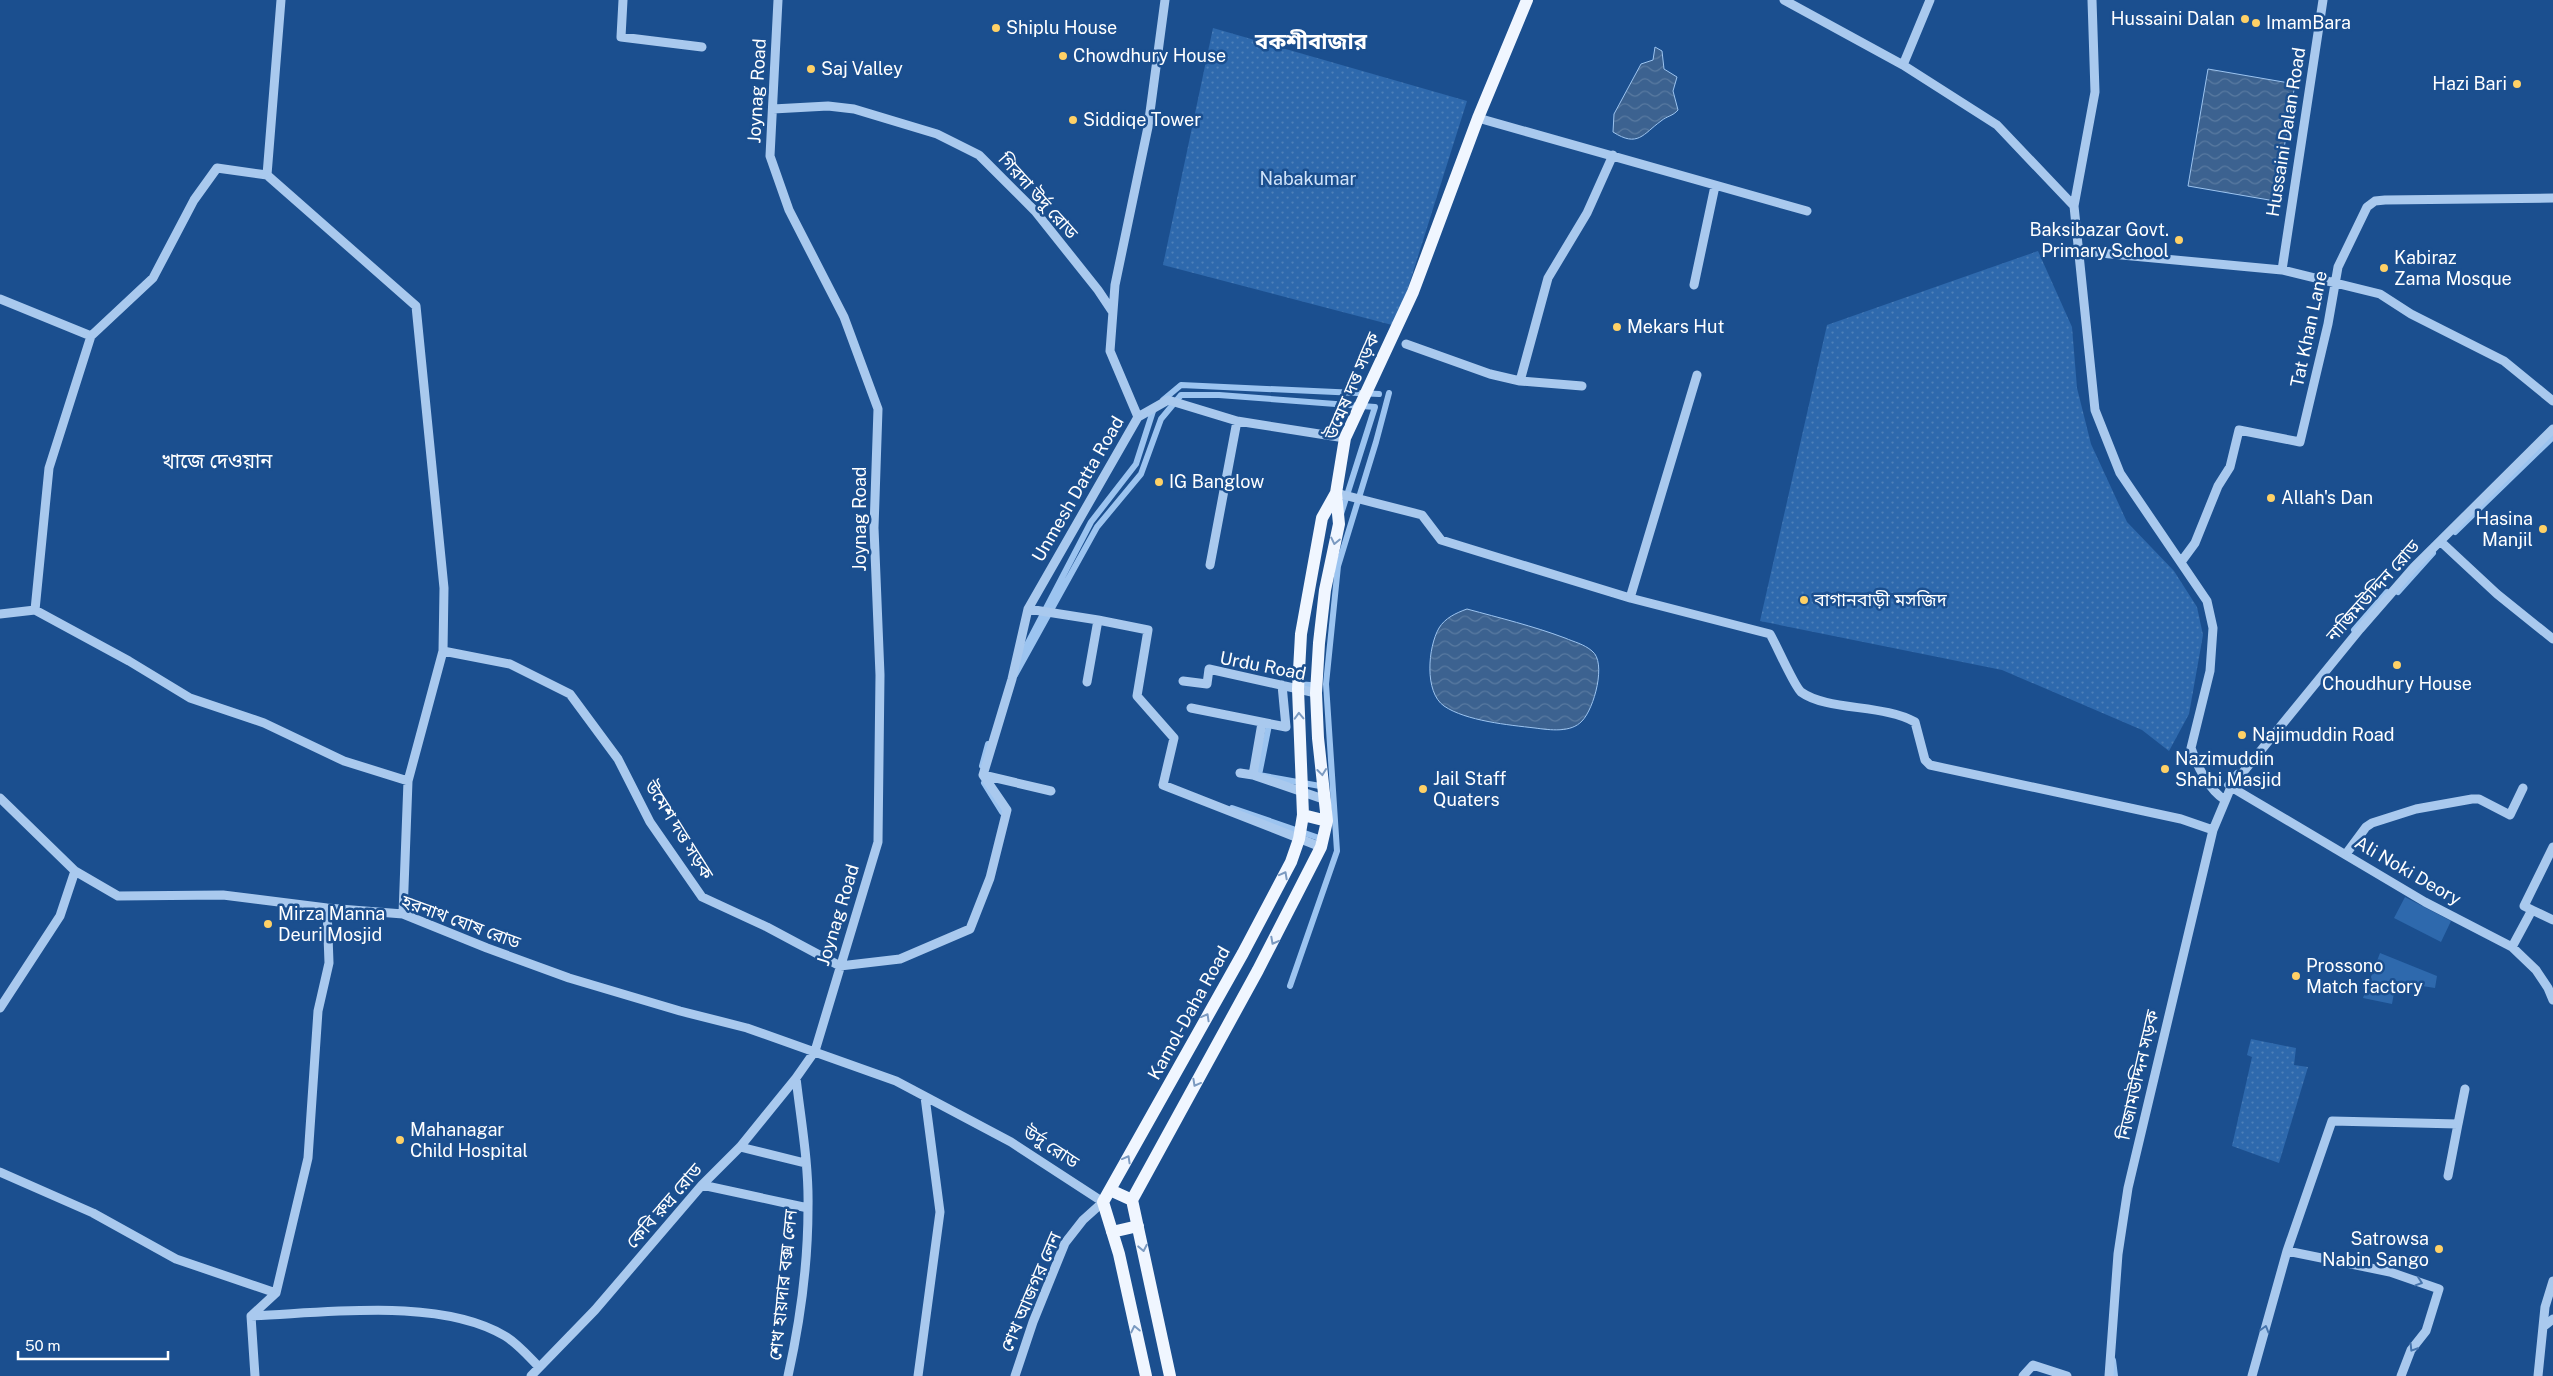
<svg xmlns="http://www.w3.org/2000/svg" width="2553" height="1376" font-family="'Public Sans','Noto Sans Bengali',sans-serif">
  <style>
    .green { fill: #2e69ad }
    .park { fill: url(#park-dots) }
    .water { fill: url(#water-waves); stroke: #9cc4f0 }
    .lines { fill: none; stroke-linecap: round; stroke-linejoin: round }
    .stream { stroke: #9cc4f0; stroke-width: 6 }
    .minor { stroke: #a9c9ee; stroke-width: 9 }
    .major { stroke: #f0f6ff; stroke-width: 12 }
    .oneway { stroke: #7b9ac1 }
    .oneway2 { stroke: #4674ac }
    .poi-dot { fill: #ffd166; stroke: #1b4f8f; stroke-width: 2 }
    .labels { text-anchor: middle; stroke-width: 5; stroke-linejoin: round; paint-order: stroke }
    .poi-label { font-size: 18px; fill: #fff; stroke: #1b4f8f; text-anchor: start }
    .street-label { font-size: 18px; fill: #fff; stroke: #1b4f8f }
    .park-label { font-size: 18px; fill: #cfe3fa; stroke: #1b4f8f }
    .quarter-label { font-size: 20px; fill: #fff; stroke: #1b4f8f }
    .district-label { font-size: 22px; font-weight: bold; fill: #fff; stroke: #1b4f8f }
  </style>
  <defs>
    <pattern id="park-dots" width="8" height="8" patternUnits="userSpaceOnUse" patternTransform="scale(1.25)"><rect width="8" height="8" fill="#2e69ad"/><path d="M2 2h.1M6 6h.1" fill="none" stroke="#4d80b9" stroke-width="1.8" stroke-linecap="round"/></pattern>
    <pattern id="water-waves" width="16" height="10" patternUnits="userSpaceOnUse" patternTransform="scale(1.25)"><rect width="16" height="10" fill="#3c6290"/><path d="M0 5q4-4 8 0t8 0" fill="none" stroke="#597aa1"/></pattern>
  </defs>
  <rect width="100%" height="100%" fill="#1b4f8f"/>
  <path class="green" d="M2405,897L2451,921L2441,942L2394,918Z
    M2380,953L2437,976L2435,988L2396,982L2392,1004L2363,998Z"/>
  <path class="park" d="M1213,28L1467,101L1396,326L1163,265Z
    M2038,251L2072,327L2077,388L2091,444L2127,522L2174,571L2197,607L2203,635L2189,714L2169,751L2142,730L2002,670L1760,621L1827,325Z
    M2251,1039L2296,1048L2294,1065L2308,1067L2279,1163L2232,1146L2252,1057L2247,1055Z"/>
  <path class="water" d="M1655,47L1662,51L1664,69L1677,77L1673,91L1678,110C1673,116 1667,116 1661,121C1643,134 1638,148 1613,132L1614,114L1641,64L1653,60Z
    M2208,69L2295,84L2275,201L2188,186Z
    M1467,609C1500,618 1533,626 1565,638C1574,642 1584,644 1592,651C1607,662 1594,709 1582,721C1571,733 1550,730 1535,728C1509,725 1466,721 1444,706C1424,692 1428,647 1439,628C1445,618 1456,613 1467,609Z"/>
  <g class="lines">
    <path class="stream" d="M1163,400L1181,385L1379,394
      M2455,532L2553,437
      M2398,592L2433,553
      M2354,630L2387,592
      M1018,662L1091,522L1136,464L1154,408
      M1015,675L1097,527L1141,474L1161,419L1181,395H1219L1375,407L1341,514
      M1297,684L1310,685
      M1269,725L1259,775L1320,786
      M982,766L988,744
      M984,783L1002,812
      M2227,785L2237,773
      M1232,808L1322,839
      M1290,986L1337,851L1326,684L1338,566L1376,442L1389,393
      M2113,1360L2115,1376"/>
    <path class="minor" d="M281,0L267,175L416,306L444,588L443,651L408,781L403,914
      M623,0L621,37L702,47
      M1784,0L1903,65L1997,125L2074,206
      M2092,0L2095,92L2074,206L2095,410L2120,473L2207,601L2213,628L2210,671L2191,748C2197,766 2209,790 2225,800
      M1903,65L1930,0
      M773,109L828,106L854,109L937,134L979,155L1035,211L1098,290L1112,311
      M1478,118L1807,211
      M2079,251L2282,270L2380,294L2411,314L2504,361L2553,401
      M2282,270L2323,0
      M1694,285L1715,186
      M0,299L91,336
      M1406,344L1490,374L1520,381L1548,278L1587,213L1613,155
      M1520,381L1582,386
      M1138,417L1110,351L1115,285L1148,127L1165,0
      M1336,493L1422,515L1441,540L1630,598L1770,634C1776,644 1794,686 1801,692C1827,711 1884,704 1915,722L1925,760L1930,765L2181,819L2213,830
      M2440,541L2497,594L2553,639
      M2181,562L2195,543L2218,486L2230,467L2239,430L2300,442L2328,324L2338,267L2367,207L2375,201L2385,200L2553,198
      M1210,565L1237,421
      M1630,598L1697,375
      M1028,609L1098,620L1148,630L1137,696L1174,738L1163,785L1321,847
      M35,610L49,468L91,336L153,278L194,200L217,168L267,175
      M0,614L35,610L129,661L190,698L264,723L344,761L408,781
      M443,651L510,664L570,694L618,759L650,822L702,897L767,927L840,966L900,959L970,929L990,878L1007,810L983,775L1012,679L1028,609L1138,417L1168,400L1237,421L1345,438
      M1183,681L1207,684L1209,669L1316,693
      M1087,682L1098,620
      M1191,708L1286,727L1282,685
      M1240,773L1253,775L1326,800
      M983,775L1051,791
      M1253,775L1262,723
      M2231,787L2425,902L2512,947L2536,970L2548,988L2553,1000
      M0,798L75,871L118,896L223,895L327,908L403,914L487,948L569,978L680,1011L747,1028L896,1081L1011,1142L1103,1202L1083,1220L1065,1243L1033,1322L1015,1376
      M2346,854L2366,827L2372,823L2416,809L2472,799H2479L2510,815L2523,788
      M2532,910L2524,906L2553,847
      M2512,947L2532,910L2553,920
      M0,1008L60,916L75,871
      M2458,1124L2465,1089
      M740,1147L805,1163
      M0,1172L93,1213L176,1259L276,1293
      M702,1185L808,1208
      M2287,1251L2390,1272L2439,1289L2426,1331L2411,1350L2401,1376
      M251,1316L276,1293L308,1158L318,1011L329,963L327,908
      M251,1316C325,1313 440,1297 505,1336C518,1344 529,1357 539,1367
      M251,1316L255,1376
      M2543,1327L2553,1319
      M531,1376L595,1310L702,1185L740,1147L796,1078L815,1051L878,842L880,675L874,528L878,409L844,317L789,210L770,156L778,0
      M788,1376C800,1322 808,1264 808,1208C809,1165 801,1121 796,1078
      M918,1376L940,1212L925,1097
      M2023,1376L2033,1365L2067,1376
      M2109,1376L2118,1254L2128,1188L2213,830L2231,787L2360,629L2414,567L2553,429
      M2252,1376L2287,1251L2332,1121L2458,1124L2448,1176
      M2538,1376L2545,1307L2553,1281"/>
    <path class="major" d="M1303,815L1327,821
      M1110,1190L1132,1200
      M1132,1200L1258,970L1321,847L1327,821L1318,738L1316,693L1319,643L1325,590L1339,524L1336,493L1345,438L1413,292L1478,118L1527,0
      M1132,1200L1170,1376
      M1112,1232L1138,1226
      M1146,1376L1119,1254L1103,1202L1243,953L1291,862L1299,839L1303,815L1298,689L1301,634L1322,518L1336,493"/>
  </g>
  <defs><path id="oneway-chevron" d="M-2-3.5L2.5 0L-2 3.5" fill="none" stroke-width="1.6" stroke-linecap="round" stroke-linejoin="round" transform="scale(1.25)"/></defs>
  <g class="oneway">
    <use href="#oneway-chevron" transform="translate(1335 541) rotate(102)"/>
    <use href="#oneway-chevron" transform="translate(1299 716) rotate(-92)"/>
    <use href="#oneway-chevron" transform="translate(1322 772) rotate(83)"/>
    <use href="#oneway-chevron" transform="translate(1284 875) rotate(-62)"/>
    <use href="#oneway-chevron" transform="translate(1274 941) rotate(118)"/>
    <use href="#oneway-chevron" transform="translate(1206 1017) rotate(-61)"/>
    <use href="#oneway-chevron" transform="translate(1196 1083) rotate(119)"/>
    <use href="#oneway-chevron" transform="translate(1127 1159) rotate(-61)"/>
    <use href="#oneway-chevron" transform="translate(1143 1248) rotate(79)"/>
    <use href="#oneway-chevron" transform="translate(1135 1329) rotate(-102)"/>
  </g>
  <g class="oneway2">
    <use href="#oneway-chevron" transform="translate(2419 1282) rotate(19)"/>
    <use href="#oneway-chevron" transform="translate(2265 1329) rotate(-74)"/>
    <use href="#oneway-chevron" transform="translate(2413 1348) rotate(122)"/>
  </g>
  <g class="poi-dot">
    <circle cx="2245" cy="19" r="5"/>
    <circle cx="2256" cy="23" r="5"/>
    <circle cx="996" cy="28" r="5"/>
    <circle cx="1063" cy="56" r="5"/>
    <circle cx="811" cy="69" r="5"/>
    <circle cx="2517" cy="84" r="5"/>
    <circle cx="1073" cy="120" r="5"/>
    <circle cx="2179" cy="240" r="5"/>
    <circle cx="2384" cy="268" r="5"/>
    <circle cx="1617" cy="327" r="5"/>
    <circle cx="1159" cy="482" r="5"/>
    <circle cx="2271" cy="498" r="5"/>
    <circle cx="2543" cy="529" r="5"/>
    <circle cx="1804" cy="600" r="5"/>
    <circle cx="2397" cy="665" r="5"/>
    <circle cx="2242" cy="735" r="5"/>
    <circle cx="2165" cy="769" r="5"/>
    <circle cx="1423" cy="789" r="5"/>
    <circle cx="268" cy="924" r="5"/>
    <circle cx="2296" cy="976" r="5"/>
    <circle cx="400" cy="1140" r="5"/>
    <circle cx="2439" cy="1249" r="5"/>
  </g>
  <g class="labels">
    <g class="poi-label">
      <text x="2235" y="25" text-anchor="end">Hussaini Dalan</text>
      <text x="2266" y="29">ImamBara</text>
      <text x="1006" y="34">Shiplu House</text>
      <text x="1073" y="62">Chowdhury House</text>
      <text x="821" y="75">Saj Valley</text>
      <text x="2507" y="90" text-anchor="end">Hazi Bari</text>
      <text x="1083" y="126">Siddiqe Tower</text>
      <text x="2169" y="236" text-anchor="end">Baksibazar Govt.<tspan x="2169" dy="21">Primary School</tspan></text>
      <text x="2394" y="264">Kabiraz<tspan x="2394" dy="21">Zama Mosque</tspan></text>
      <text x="1627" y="333">Mekars Hut</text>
      <text x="1169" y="488">IG Banglow</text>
      <text x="2281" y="504">Allah's Dan</text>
      <text x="2533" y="525" text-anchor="end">Hasina<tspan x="2533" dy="21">Manjil</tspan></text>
      <text x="1814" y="606">বাগানবাড়ী মসজিদ</text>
      <text x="2397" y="690" text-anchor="middle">Choudhury House</text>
      <text x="2252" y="741">Najimuddin Road</text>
      <text x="2175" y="765">Nazimuddin<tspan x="2175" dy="21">Shahi Masjid</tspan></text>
      <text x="1433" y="785">Jail Staff<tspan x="1433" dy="21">Quaters</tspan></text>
      <text x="278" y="920">Mirza Manna<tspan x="278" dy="21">Deuri Mosjid</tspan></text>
      <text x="2306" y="972">Prossono<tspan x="2306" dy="21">Match factory</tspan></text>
      <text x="410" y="1136">Mahanagar<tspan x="410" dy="21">Child Hospital</tspan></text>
      <text x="2429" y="1245" text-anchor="end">Satrowsa<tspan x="2429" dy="21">Nabin Sango</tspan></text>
    </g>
    <g class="street-label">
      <text transform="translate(757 91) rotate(-87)" y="6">Joynag Road</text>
      <text transform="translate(2286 132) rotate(-81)" y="6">Hussaini Dalan Road</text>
      <text transform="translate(1038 196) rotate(48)" y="6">গিরদা উর্দু রোড</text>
      <text transform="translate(2309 329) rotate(-78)" y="6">Tat Khan Lane</text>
      <text transform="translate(1352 386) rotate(-67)" y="6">উন্মেষ দত্ত সড়ক</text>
      <text transform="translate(1078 489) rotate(-60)" y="6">Unmesh Datta Road</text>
      <text transform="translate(860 519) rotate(-90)" y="6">Joynag Road</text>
      <text transform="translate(2373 591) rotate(-48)" y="6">নাজিমউদ্দিন রোড</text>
      <text transform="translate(1263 666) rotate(11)" y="6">Urdu Road</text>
      <text transform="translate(679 830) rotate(58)" y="6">উমেশ দত্ত সড়ক</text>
      <text transform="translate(2408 871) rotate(30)" y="6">Ali Noki Deory</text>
      <text transform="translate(838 915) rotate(-73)" y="6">Joynag Road</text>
      <text transform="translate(461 922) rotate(20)" y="6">হরনাথ ঘোষ রোড</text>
      <text transform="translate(1189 1013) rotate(-61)" y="6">Kamol-Daha Road</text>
      <text transform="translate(2138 1075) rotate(-77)" y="6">নিজামউদ্দিন সড়ক</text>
      <text transform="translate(1051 1147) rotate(33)" y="6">উর্দু রোড</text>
      <text transform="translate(664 1206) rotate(-49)" y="6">কেবি রুদ্র রোড</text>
      <text transform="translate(783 1285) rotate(-84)" y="6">শেখ হায়দার বক্স লেন</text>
      <text transform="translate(1031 1292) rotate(-67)" y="6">শেখ আজগর লেন</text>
    </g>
    <g class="park-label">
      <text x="1308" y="185">Nabakumar</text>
    </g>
    <g class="quarter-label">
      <text x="217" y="468">খাজে দেওয়ান</text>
    </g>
    <g class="district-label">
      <text x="1311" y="49">বকশীবাজার</text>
    </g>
  </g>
  <path d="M18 1351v8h150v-8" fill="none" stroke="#ffffff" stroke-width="2.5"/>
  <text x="25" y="1351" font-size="15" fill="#ffffff" stroke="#1b4f8f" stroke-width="4" paint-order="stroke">50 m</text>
</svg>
